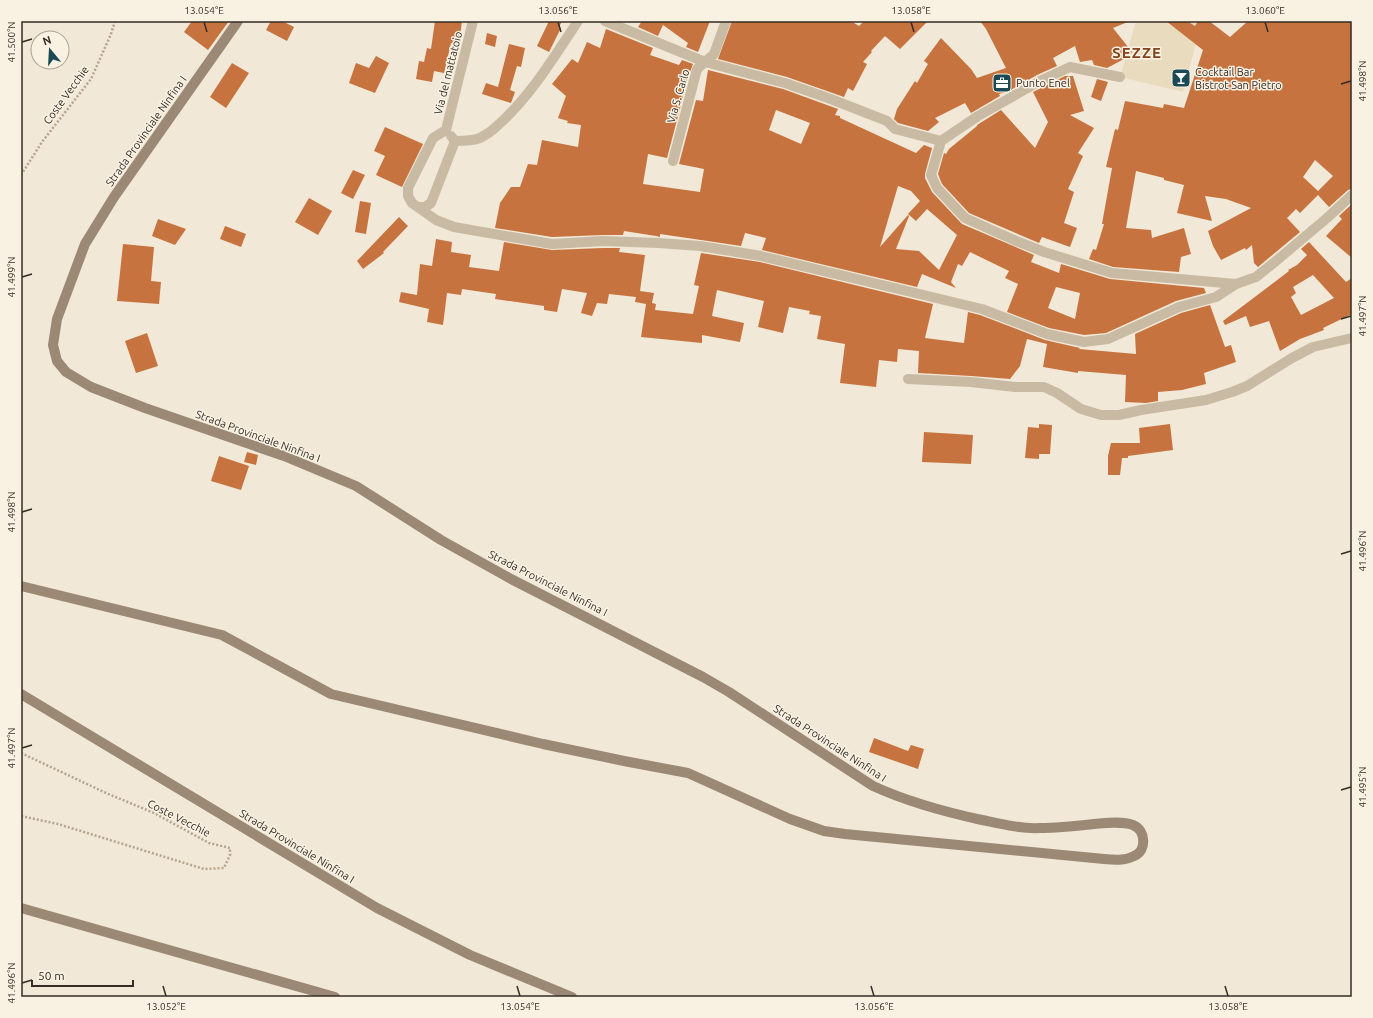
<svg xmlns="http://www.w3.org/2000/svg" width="1373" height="1018" font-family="Ubuntu,sans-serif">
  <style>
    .plaza { fill: #e9dcbe }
    .building { fill: #c7733f; fill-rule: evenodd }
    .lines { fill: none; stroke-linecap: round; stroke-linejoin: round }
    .path { stroke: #b5a48e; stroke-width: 2.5; stroke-dasharray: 2 2; stroke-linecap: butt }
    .street { stroke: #c9baa3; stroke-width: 10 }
    .secondary { stroke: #9c8975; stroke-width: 10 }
    .ticks { fill: none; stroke: #342c25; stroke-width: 1.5 }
    .labels { text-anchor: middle; stroke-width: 3; stroke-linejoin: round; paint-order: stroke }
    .poi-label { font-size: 11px; fill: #342c25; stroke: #f9f2e3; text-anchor: start }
    .street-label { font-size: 11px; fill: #342c25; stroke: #f9f2e3 }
    .district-label { font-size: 15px; font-weight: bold; letter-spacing: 1px; fill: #83441e; stroke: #f9f2e3 }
    .neatline { fill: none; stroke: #342c25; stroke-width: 1.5 }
    .ticks-label { font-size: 10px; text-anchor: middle; fill: #342c25 }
  </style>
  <rect width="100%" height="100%" fill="#f1e8d7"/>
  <path class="plaza" d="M1136,21H1202L1183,92L1120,77Z"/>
  <path class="building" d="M192,21H229L208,50L184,32Z
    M271,21H282L294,27L287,41L266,30Z
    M435,21H462L459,44L451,43L444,73L434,71L432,82L416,79L419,61L424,62L427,48L431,49Z
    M549,21H562L559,27L561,28L549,52L537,46Z
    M642,21H710L698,52L686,47L688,43L663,25L658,36L638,27Z
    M732,21H851L859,26L864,21H928L900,49L885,36L871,51L872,52L863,62L867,64L853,91L848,88L844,97L787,77L718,59Z
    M980,21H1130L1113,28L1132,52L1124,59L1107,68L1094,65L1092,60L1080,62L1075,46L1053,58L1057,66L1037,75L1009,91L999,94L1000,96L971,113L965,103L935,118L939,122L928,131L898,123L894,119L897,109L915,81L917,83L928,64L924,61L941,38L971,69L977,78L1006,68L986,29Z
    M1166,21H1187L1195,26L1198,21H1209L1230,37L1248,21H1352V189L1348,190L1329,207L1318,195L1300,213L1296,209L1287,218L1300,232L1258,267L1254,263L1252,245L1246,250L1245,248L1221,260L1213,246L1208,231L1251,208L1226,199L1205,196L1212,221L1177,213L1184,185L1164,180V178L1136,171L1126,228L1151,230L1152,238L1184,228L1191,254L1181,257L1179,272L1113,267L1089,259L1093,249L1096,250L1104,224H1102L1112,168L1106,167L1115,129L1118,130L1125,101L1163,108L1164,104L1184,108L1203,50ZM1315,160L1333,176L1318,191L1303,177Z
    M606,29L653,48L650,55L679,65L682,60L693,64L681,96L683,97L667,158L648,154L643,184L700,192L704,169L679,164L696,100L703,101L708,70L783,89L838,109L835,115L840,116V118L916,153L924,145L932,148L925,174V178L932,192L962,224L1034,255L1031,262L1059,273L1061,264L1110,279L1204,288L1206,293L1176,301L1106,333L1084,335L1049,328L1007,312L1018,284L1005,278L1009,271L970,252L962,266L958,264L951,282L956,288L922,274L917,287L762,250L766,238L745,233L741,246L701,240L660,234V237L656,236L624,231L623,235H603L552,237L495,228L500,203L511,187H520L528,164L537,165L542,140L578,147L581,125L567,123L568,121L558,118L566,96L552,84L572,59L578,63L587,42L600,48ZM776,110L810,123L801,144L769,130ZM898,186L911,191L920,201L908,214L916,221L927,209L957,235L939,270L919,251L896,249L909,216L908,215L880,247ZM1056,287L1080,293L1075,319L1048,308Z
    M487,33L497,36L495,47L485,44Z
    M509,44L525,48L521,67L517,66L510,90L515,92L511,103L482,94L486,83L498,87Z
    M376,56L389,63L375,93L349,83L356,63L369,68Z
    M232,63L249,73L226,108L210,97Z
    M1065,76H1073L1084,111L1070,115L1094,128L1078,153L1083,156L1068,189L1074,192L1064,223L1077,228L1070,247L1042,237L1039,243L969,213L942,184L938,174L944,153L946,154L949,149L977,126V125L1001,110L1035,148L1048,122L1033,92Z
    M1097,79L1108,82L1101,101L1091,97Z
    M385,127L423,144L402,187L376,175L385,156L374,151Z
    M353,170L365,175L353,199L341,193Z
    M309,198L332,211L318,235L295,222Z
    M360,201L371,203L366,234L355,232Z
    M1352,204V258L1326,236L1342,219L1339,216Z
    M399,217L408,226L383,252L384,253L363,269L357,261Z
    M158,219L186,229L175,245L152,236Z
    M225,226L246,234L241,247L220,239Z
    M436,239L452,242L451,252L471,255L469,267L499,271L504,242L552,250L603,248H620L619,252L645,255L640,291L654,293L652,303L656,304L655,310L693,314L699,286L694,285L701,253L760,262L933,304L925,338L964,343L968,312L980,315L1045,340L1080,348L1079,349L1136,354L1135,334L1181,313L1210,305L1225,347L1231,345L1236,362L1204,373L1206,384L1182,390L1158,392V401L1146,403L1125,402L1126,375L1078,371V373L1043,367L1047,344L1027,339L1020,366L1010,379L971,376L918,373L919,351L898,349L897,362L879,360L876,387L840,383L845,344L817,339L821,316L809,314L810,311L789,307L783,333L758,327L764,301L717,290L712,316L744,323L740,342L702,335V343L641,337L646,304L635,302L636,297L609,294L607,304L597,303L592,316L581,313L587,293L562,289L557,312L544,310V306L495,299L496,294L462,289L461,295L447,293L443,325L427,322L429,309L399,302L401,292L417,295L420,264L432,266Z
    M1309,242L1346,282L1352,278V314L1323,328L1324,330L1300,339L1280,351L1269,321L1250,327L1246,316L1225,325L1223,321L1289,271L1288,270L1297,265L1307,255L1301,249ZM1313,275L1334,298L1301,315L1291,297L1296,293L1293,287Z
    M123,244L154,247L151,281L161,282L159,304L117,301Z
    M147,333L158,366L136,373L125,341Z
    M1039,424L1052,425L1050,454H1039V459L1025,458L1028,427L1039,428Z
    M1170,424L1173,450L1128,456V458H1122L1120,475H1108V456L1111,443H1140L1139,428Z
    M924,432L973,435L971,464L922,462Z
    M247,452L258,455L256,465L244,462Z
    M219,456L249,466L241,490L211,481Z
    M874,738L908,751L911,745L924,749L918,769L869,752Z"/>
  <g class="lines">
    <path class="path" d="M21,175L42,142L91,79L111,34L115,21
      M21,753L106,793L154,813L209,843L230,848V855L224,868L204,869L58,824L21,816"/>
    <path class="street" d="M605,21L705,62L785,83L828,98L887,121L895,129L941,141
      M1120,77L1070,67L1040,81L978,116L941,141L931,175L937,188L965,218L1014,240L1044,252L1112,273L1236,284
      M446,130L433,138L408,188V196L412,203L436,220L454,227L552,244L603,241L659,243L700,246L761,256L982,309L1047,334L1084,342L1108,339L1179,307L1216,297L1236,284L1256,277L1276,261L1327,218L1352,195
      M446,130L473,21
      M455,141C463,141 472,141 480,138C486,135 492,131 497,126C530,97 554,57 578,21
      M673,161L697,69L714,54L726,21
      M419,207H425L431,203L455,141L451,136
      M908,379L971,382L1015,387H1044L1057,393L1081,409L1101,415H1119L1141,410L1206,400L1232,392L1247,386L1292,358L1313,347L1352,338"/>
    <path class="secondary" d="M21,586L222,635L331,694L543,744L624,761L688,773L790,819L824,831L845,834L1104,859C1114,860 1125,861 1134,856C1147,851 1146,830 1133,825C1121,821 1107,823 1094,824C1076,826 1058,828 1040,828C1021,829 1001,824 982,820C945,812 908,802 873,786L729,692L703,677L511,579L441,540L356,486L284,456L145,408L91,387L66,372L57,361L53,345L57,319L85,244L114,197L238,21
      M21,694L377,908L470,955L572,997
      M21,908L335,997"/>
  </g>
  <path class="ticks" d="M204,22L207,32M558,22L561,32M911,22L914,32M1265,22L1268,32M22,42L32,39M1341,84L1351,81M22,277L32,274M1341,319L1351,316M22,512L32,509M1341,554L1351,551M22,748L32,745M1341,790L1351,787M22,983L32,980M163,986L166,996M517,986L520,996M871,986L874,996M1225,986L1228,996"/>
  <defs>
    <g id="bar-square" transform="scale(1)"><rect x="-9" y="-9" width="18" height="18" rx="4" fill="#1b4955" stroke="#f9f2e3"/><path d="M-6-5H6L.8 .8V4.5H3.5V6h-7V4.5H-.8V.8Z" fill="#fff"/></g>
    <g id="office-square" transform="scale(1)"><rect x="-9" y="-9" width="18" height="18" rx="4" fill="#1b4955" stroke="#f9f2e3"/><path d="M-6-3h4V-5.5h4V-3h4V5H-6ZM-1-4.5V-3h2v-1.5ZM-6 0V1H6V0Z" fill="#fff"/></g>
  </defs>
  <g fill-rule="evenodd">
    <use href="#bar-square" x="1181" y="78"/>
    <use href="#office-square" x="1002" y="83"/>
  </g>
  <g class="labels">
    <g class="poi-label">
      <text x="1195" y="76">Cocktail Bar<tspan x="1195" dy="13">Bistrot San Pietro</tspan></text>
      <text x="1016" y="87">Punto Enel</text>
    </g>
    <g class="street-label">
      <text transform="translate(448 73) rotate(-76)" y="4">Via del mattatoio</text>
      <text transform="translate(66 95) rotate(-54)" y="4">Coste Vecchie</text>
      <text transform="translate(678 96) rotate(-74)" y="4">Via S. Carlo</text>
      <text transform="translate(146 131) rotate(-55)" y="4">Strada Provinciale Ninfina I</text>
      <text transform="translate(258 436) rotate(20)" y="4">Strada Provinciale Ninfina I</text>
      <text transform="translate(548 583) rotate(27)" y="4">Strada Provinciale Ninfina I</text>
      <text transform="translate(830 743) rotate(33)" y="4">Strada Provinciale Ninfina I</text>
      <text transform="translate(179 818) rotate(27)" y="4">Coste Vecchie</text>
      <text transform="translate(297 846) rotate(31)" y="4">Strada Provinciale Ninfina I</text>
    </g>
    <g class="district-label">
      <text x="1137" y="58">SEZZE</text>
    </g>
  </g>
  <rect width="1373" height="1018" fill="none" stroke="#f9f2e3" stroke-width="44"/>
  <g transform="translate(50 50) rotate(342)"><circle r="19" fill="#f9f2e3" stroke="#aaa397"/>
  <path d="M0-3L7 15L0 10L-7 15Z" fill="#1b4955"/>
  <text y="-6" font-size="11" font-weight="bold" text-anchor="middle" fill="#342c25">N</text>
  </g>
  <path d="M32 980v6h101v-6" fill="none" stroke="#342c25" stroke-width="2"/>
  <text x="38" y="980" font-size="12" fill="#342c25" stroke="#f9f2e3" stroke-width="3" paint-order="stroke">50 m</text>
  <rect x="22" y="22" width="1329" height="974" class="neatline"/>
  <g class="ticks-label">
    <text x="204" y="14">13.054°E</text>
    <text x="558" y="14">13.056°E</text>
    <text x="911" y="14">13.058°E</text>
    <text x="1265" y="14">13.060°E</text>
    <text transform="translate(11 42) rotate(-90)" y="4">41.500°N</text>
    <text transform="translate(1362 81) rotate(-90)" y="4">41.498°N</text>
    <text transform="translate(11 277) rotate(-90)" y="4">41.499°N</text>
    <text transform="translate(1362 316) rotate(-90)" y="4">41.497°N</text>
    <text transform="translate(11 512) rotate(-90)" y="4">41.498°N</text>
    <text transform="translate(1362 551) rotate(-90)" y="4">41.496°N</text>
    <text transform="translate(11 748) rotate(-90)" y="4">41.497°N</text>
    <text transform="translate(1362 787) rotate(-90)" y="4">41.495°N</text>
    <text transform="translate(11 983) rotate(-90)" y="4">41.496°N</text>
    <text x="166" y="1010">13.052°E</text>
    <text x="520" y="1010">13.054°E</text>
    <text x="874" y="1010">13.056°E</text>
    <text x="1228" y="1010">13.058°E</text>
  </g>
</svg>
